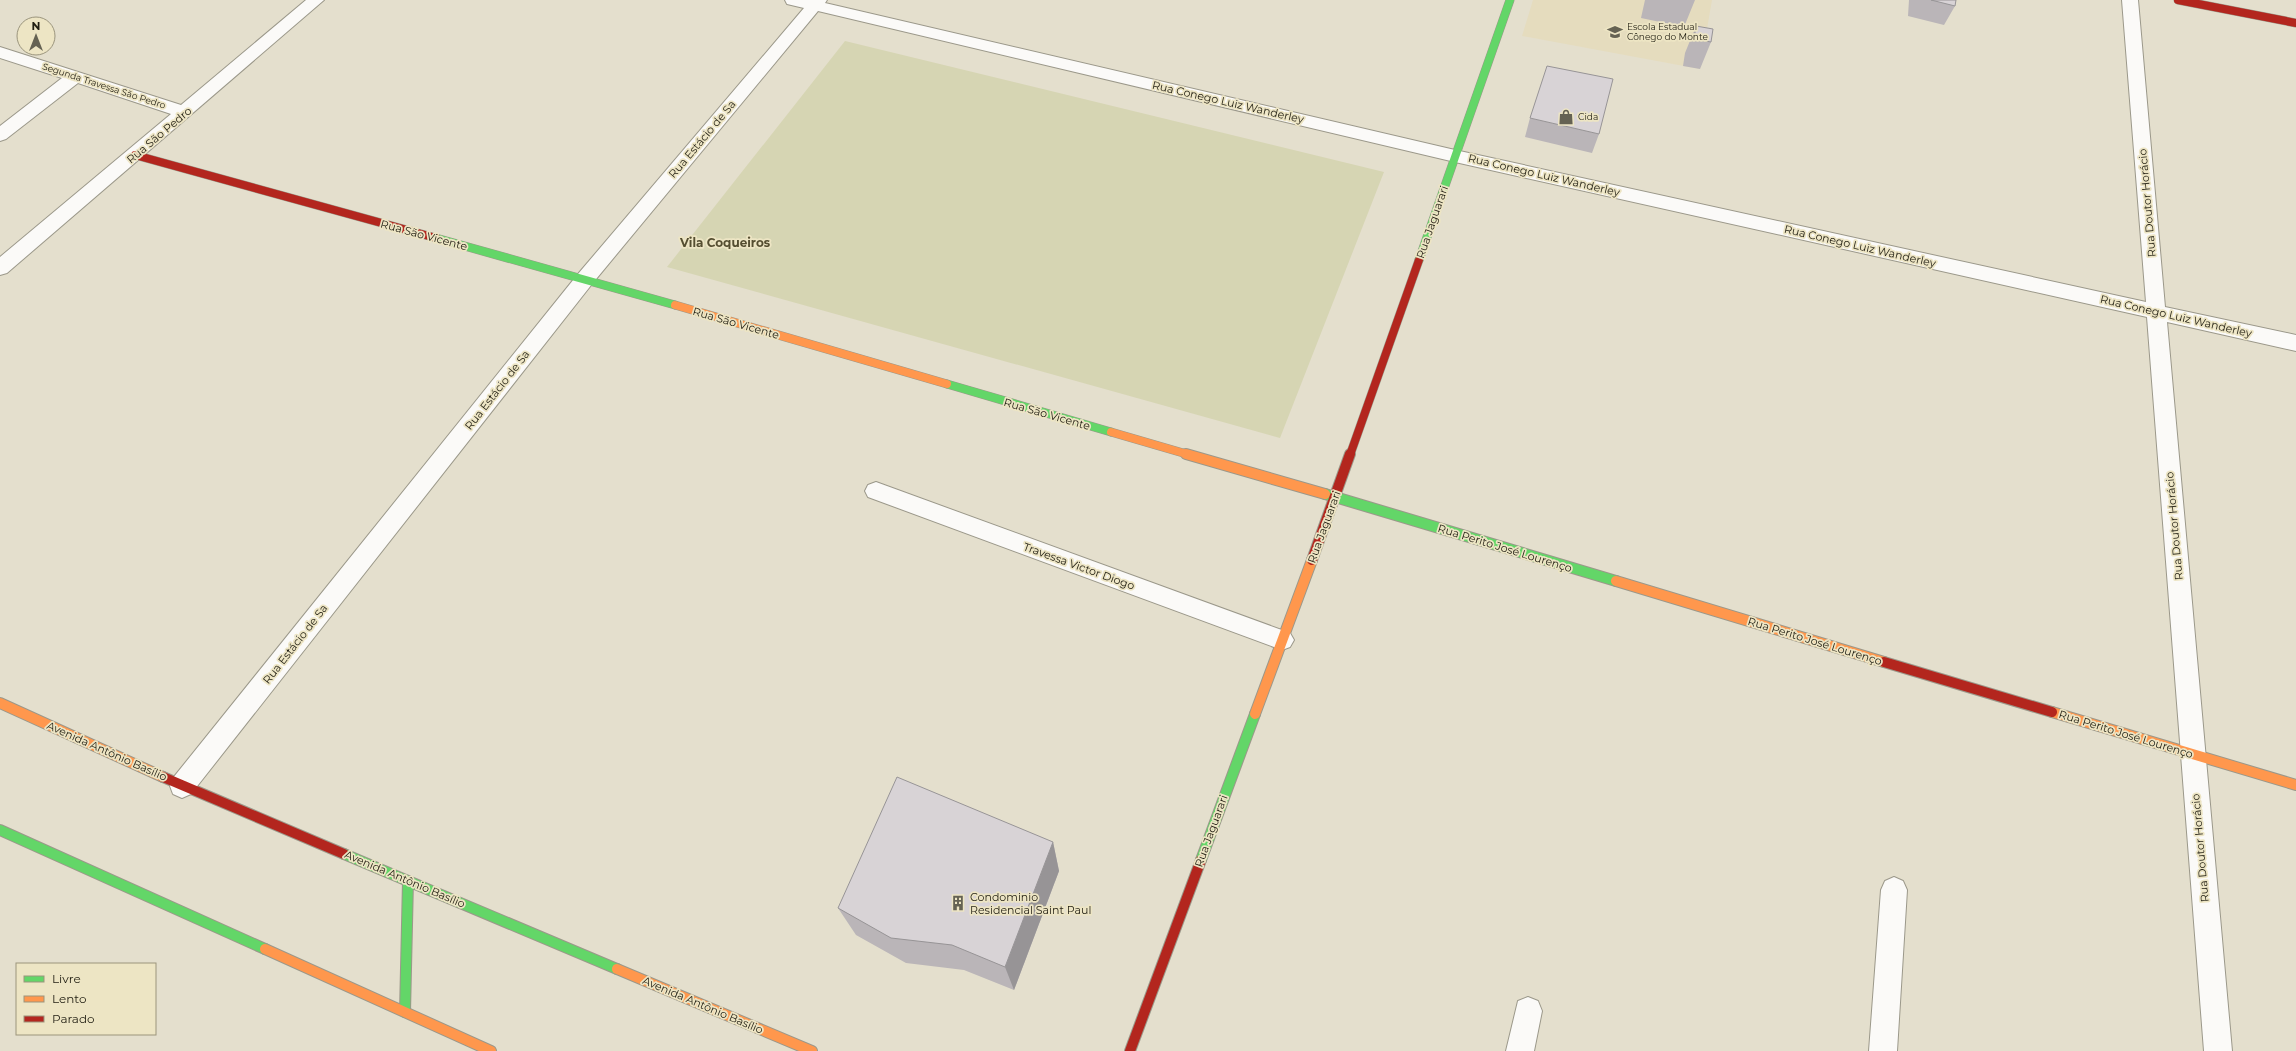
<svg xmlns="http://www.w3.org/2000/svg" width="2296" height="1051" font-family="Montserrat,sans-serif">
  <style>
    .built { fill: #e5dcbe }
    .green { fill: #d6d5b3 }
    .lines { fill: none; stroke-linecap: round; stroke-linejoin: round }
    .street-casing { stroke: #9b988a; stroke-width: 2 }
    .fast-far1-casing { stroke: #9b988a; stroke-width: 9 }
    .fast-casing { stroke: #9b988a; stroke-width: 12 }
    .slow-far1-casing { stroke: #9b988a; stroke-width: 9 }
    .slow-casing { stroke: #9b988a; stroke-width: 12 }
    .jam-far1-casing { stroke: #9b988a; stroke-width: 9 }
    .jam-casing { stroke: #9b988a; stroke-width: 12 }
    .street { fill: #fbfaf8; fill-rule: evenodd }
    .fast-far1 { stroke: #63d668; stroke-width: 8 }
    .fast { stroke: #63d668; stroke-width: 10 }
    .slow-far1 { stroke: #ff974d; stroke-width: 8 }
    .slow { stroke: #ff974d; stroke-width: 10 }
    .jam-far1 { stroke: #b3261e; stroke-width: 8 }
    .jam { stroke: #b3261e; stroke-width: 10 }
    .wall { fill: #bab5b8 }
    .shaded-wall { fill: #979496 }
    .building { fill: #d8d3d6; stroke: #979496 }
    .labels { text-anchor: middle; stroke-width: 3.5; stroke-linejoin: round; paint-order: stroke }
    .far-poi-label { font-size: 9px; fill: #211e12; stroke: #ede5c4; text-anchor: start }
    .far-street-label { font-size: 9px; fill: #211e12; stroke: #ede5c4 }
    .street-label { font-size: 11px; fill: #211e12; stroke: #ede5c4 }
    .poi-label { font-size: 11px; fill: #211e12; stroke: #ede5c4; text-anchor: start }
    .neighbourhood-label { font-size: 12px; font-weight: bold; fill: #554e31; stroke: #ede5c4 }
  </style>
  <rect width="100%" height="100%" fill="#e4dfcd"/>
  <path class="built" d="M1533,0H1712L1700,69L1522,36Z"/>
  <path class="green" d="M845,41L1384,172L1280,438L667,267Z"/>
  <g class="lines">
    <g class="street-casing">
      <path id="street" d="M306,0H324L7,273L0,275V257L171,114L78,83L6,139L0,141V126L62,78L0,58V47L181,105Z
        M785,0H827L825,3L1455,150L2146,302L2122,0H2138L2165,307L2296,335V351L2167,322L2232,1051H2204L2147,317L1455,162L818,11L592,284L191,794L182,798L173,794L170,786L173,778L578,274L804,8L787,4Z
        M876,482L1290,633L1294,640L1290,647L1282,650L868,497L865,491L868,485Z
        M1894,877L1903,881L1907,890L1897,1051H1869L1881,890L1885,881Z
        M1528,997L1538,1001L1542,1011L1534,1051H1506L1518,1001Z"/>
    </g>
    <g class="fast-far1-casing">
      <path id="fast-far1" d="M436,238L675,305
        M1419,260L1510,0
        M947,384L1111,432"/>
    </g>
    <g class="fast-casing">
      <path id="fast" d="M1325,494L1616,581
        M0,830L265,949
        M344,854L617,969
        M1201,860L1255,714
        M405,1012L408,881"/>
    </g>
    <g class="slow-far1-casing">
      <path id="slow-far1" d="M675,305L947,384
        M1111,432L1190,455"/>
    </g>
    <g class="slow-casing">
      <path id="slow" d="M1186,454L1325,494
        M1616,581L1884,662
        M0,703L163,777
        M2052,712L2296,785
        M1255,714L1312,560
        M265,949L491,1051
        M617,969L812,1051"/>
    </g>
    <g class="jam-far1-casing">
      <path id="jam-far1" d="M2178,0L2296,23
        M135,155L436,238
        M1350,455L1419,260"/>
    </g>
    <g class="jam-casing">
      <path id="jam" d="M1312,560L1350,454
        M1884,662L2052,712
        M163,777L344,854
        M1130,1051L1201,860"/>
    </g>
    <use href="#street" class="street"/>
    <use href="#fast-far1" class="fast-far1"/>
    <use href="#fast" class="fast"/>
    <use href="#slow-far1" class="slow-far1"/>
    <use href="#slow" class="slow"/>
    <use href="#jam-far1" class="jam-far1"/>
    <use href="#jam" class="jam"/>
  </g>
  <path class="wall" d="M1645,0H1695L1684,27L1641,18Z
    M1909,0H1956L1955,6L1944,25L1908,16Z
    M1696,26L1711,42L1700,69L1683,66L1685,53Z
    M1530,118L1599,134L1592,153L1525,137Z
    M1053,842L1059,871L1014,990L964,970L906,963L856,935L838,908Z"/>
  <path class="shaded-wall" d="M1053,842L1059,871L1014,990L1005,967Z"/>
  <path class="building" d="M1931,0H1956L1955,6Z
    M1696,26L1713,29L1711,42L1694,39Z
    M1547,66L1613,79L1599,134L1530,118Z
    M897,777L1053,842L1005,967L952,945L891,938L838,908Z"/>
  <defs>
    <g id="school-bare" transform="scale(1.2)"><path d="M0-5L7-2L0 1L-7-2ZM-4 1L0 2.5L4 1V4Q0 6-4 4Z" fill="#656253" stroke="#ede5c4" stroke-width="2.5" paint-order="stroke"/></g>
    <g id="shop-bare" transform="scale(1.2)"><path d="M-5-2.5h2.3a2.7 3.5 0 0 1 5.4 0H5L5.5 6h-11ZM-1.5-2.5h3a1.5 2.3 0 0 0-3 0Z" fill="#656253" stroke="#ede5c4" stroke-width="2.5" paint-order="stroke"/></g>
    <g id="building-bare" transform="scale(1.2)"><path d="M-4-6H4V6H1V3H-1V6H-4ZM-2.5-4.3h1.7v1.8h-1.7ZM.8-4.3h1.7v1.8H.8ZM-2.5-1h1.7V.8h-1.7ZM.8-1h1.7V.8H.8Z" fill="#656253" stroke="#ede5c4" stroke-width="2.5" paint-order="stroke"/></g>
  </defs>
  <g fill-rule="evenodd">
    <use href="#school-bare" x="1615" y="32"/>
    <use href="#shop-bare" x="1566" y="117"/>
    <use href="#building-bare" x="958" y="903"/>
  </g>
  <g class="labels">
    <g class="far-poi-label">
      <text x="1627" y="30">Escola Estadual<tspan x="1627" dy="10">Cônego do Monte</tspan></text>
      <text x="1578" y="120">Cida</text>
    </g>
    <g class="far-street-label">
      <text transform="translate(104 86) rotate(18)" y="3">Segunda Travessa São Pedro</text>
    </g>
    <g class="street-label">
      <text transform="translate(1228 102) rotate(13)" y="4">Rua Conego Luiz Wanderley</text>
      <text transform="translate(159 135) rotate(-40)" y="4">Rua São Pedro</text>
      <text transform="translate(702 139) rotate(-50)" y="4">Rua Estácio de Sa</text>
      <text transform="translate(1544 175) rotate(13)" y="4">Rua Conego Luiz Wanderley</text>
      <text transform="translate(2147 203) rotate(-95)" y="4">Rua Doutor Horácio</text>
      <text transform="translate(1432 222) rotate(-71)" y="4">Rua Jaguarari</text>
      <text transform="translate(424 235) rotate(15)" y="4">Rua São Vicente</text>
      <text transform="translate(1860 246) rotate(13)" y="4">Rua Conego Luiz Wanderley</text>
      <text transform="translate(2176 316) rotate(13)" y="4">Rua Conego Luiz Wanderley</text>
      <text transform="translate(736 323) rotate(16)" y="4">Rua São Vicente</text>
      <text transform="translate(497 390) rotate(-52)" y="4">Rua Estácio de Sa</text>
      <text transform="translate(1047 414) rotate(16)" y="4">Rua São Vicente</text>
      <text transform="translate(2174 526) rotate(-95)" y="4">Rua Doutor Horácio</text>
      <text transform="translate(1324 527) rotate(-70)" y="4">Rua Jaguarari</text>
      <text transform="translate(1505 548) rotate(17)" y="4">Rua Perito José Lourenço</text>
      <text transform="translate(1079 566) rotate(20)" y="4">Travessa Victor Diogo</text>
      <text transform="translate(1815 641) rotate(17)" y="4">Rua Perito José Lourenço</text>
      <text transform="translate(295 644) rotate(-52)" y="4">Rua Estácio de Sa</text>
      <text transform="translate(2126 734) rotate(17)" y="4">Rua Perito José Lourenço</text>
      <text transform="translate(107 751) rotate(24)" y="4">Avenida Antônio Basílio</text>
      <text transform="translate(1211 831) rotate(-70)" y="4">Rua Jaguarari</text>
      <text transform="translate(2200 848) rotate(-95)" y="4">Rua Doutor Horácio</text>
      <text transform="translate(405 879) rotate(23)" y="4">Avenida Antônio Basílio</text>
      <text transform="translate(703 1005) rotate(23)" y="4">Avenida Antônio Basílio</text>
    </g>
    <g class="poi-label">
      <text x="970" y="901">Condominio<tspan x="970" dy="13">Residencial Saint Paul</tspan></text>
    </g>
    <g class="neighbourhood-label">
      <text x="725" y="247">Vila Coqueiros</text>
    </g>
  </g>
  <rect x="16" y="963" width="140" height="72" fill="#ede5c4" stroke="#9b957d"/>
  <rect x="24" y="976" width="20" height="6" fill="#63d668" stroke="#9b957d"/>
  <text x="52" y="983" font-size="12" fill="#211e12">Livre</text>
  <rect x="24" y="996" width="20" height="6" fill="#ff974d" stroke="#9b957d"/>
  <text x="52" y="1003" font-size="12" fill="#211e12">Lento</text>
  <rect x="24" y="1016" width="20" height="6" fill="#b3261e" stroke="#9b957d"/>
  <text x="52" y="1023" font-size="12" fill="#211e12">Parado</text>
  <g transform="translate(36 36)"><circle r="19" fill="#ede5c4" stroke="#9b957d"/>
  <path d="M0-3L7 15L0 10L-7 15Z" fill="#656253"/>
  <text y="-6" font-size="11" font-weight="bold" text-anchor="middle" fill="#211e12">N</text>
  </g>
</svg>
